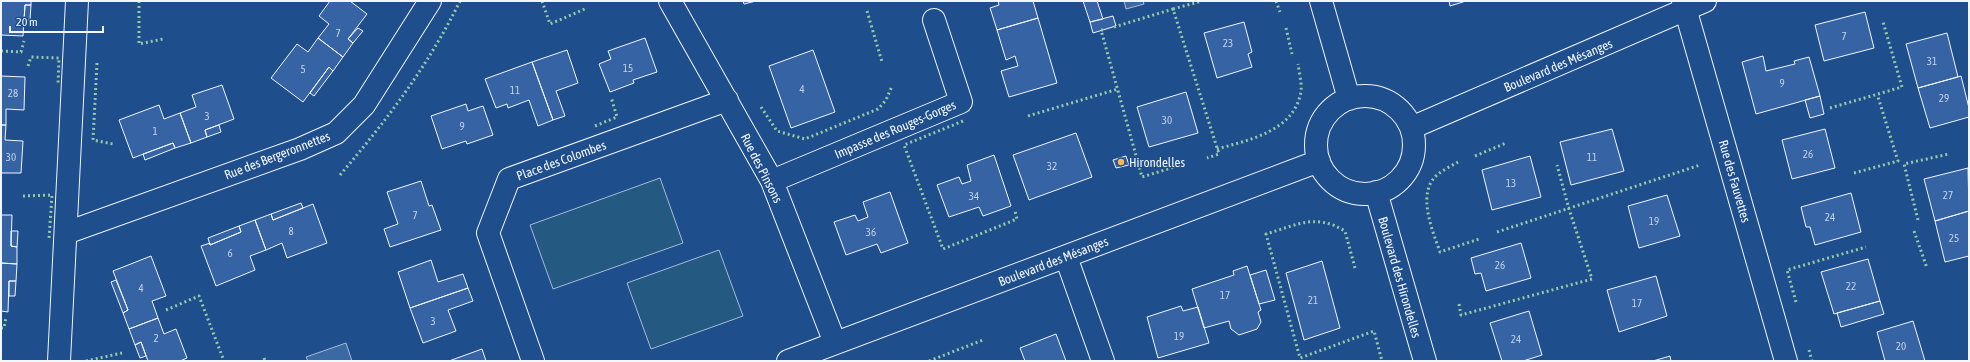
<svg xmlns="http://www.w3.org/2000/svg" width="1970" height="362" font-family="'Asap Condensed',sans-serif">
  <style>
    .green { fill: #245a82; stroke: #a8bbd7 }
    .water { fill: #3b69a3; stroke: #a8bbd7 }
    .building { fill: #3563a3; stroke: #f2f6ff }
    .lines { fill: none; stroke-linecap: round; stroke-linejoin: round }
    .minor-casing { stroke: #f2f6ff; stroke-width: 24 }
    .minor { stroke: #1f4e8c; stroke-width: 22 }
    .hedge { stroke: #97c8a6; stroke-width: 3; stroke-dasharray: 2 3; stroke-linecap: butt }
    .poi-dot { fill: #ffb74d; stroke: #1f4e8c; stroke-width: 1.5 }
    .labels { text-anchor: middle; stroke-width: 3; stroke-linejoin: round; paint-order: stroke }
    .number-label { font-size: 11px; fill: #c3d1e8 }
    .street-label { font-size: 13px; fill: #f2f6ff; stroke: #1f4e8c }
    .poi-label { font-size: 13px; fill: #f2f6ff; stroke: #1f4e8c; text-anchor: start }
  </style>
  <rect width="100%" height="100%" fill="#1f4e8c"/>
  <path class="green" d="M660,178L683,243L553,289L530,225Z
    M719,250L743,316L651,349L627,283Z"/>
  <path class="water" d="M1124,1H1143L1144,4L1126,9Z
    M346,343L352,361H308L306,357Z"/>
  <path class="building" d="M1,1H31V5H25L23,36L1,35Z
    M330,1H350L367,14L348,39L353,43L343,57L318,38L329,24L319,16Z
    M743,1H756L744,4Z
    M998,1H1033L1038,18L997,30L990,8L999,5Z
    M1083,1H1097L1103,19L1090,22Z
    M1449,1H1466L1450,6Z
    M25,5H31L30,20H24Z
    M1865,12L1874,48L1824,61L1815,25Z
    M1113,16L1116,26L1093,33L1090,22Z
    M1038,18L1057,83L1009,97L1001,71L1018,66L1015,56L1006,60L997,30Z
    M1244,22L1252,52L1248,54L1252,67L1217,78L1204,33Z
    M358,28L363,31L353,43L348,39Z
    M1947,33L1958,77L1918,88L1906,44Z
    M318,38L343,57L333,71L329,67L303,102L271,78L297,44L308,52Z
    M645,38L657,72L633,80L634,83L610,92L599,64L611,59L608,51Z
    M567,50L578,83L556,91L565,116L553,120L532,62Z
    M813,50L835,112L791,128L769,66Z
    M1763,56L1766,71L1795,64L1794,61L1809,57L1820,96L1756,114L1742,62Z
    M532,62L553,120L538,126L529,100L508,108L507,104L496,108L485,79Z
    M329,67L333,71L314,96L310,93Z
    M1,76L25,77L24,110L6,109V125H1Z
    M1961,76L1969,108V117L1930,128L1918,88Z
    M222,85L234,119L205,130L207,137L191,143L180,113L196,107L192,95Z
    M1186,92L1198,133L1149,147L1137,107Z
    M1820,96L1824,114L1810,118L1805,100Z
    M466,104L468,111L483,106L493,135L467,144L466,141L442,149L431,116Z
    M159,105L164,119L180,113L191,143L175,148L173,143L133,158L119,120Z
    M1,125H6L5,140L23,141L21,173H1Z
    M219,125L221,132L207,137L205,130Z
    M1612,129L1624,171L1571,185L1560,142Z
    M1825,129L1835,168L1792,179L1782,140Z
    M1076,133L1092,177L1029,200L1013,155Z
    M173,143L175,148L145,160L143,154Z
    M994,155L1011,206L983,216L979,207L949,217L937,185L959,177L962,184L971,181L967,165Z
    M1126,156L1129,165L1116,168L1113,160Z
    M1530,156L1541,197L1492,210L1482,170Z
    M1968,168L1969,211L1935,221L1924,179Z
    M421,181L429,206L432,205L441,230L390,247L384,229L398,224L387,192Z
    M890,192L908,243L881,253L877,244L846,255L834,222L855,215L858,221L868,217L863,202Z
    M1851,193L1861,232L1815,245L1810,227H1806L1801,207Z
    M1667,195L1680,236L1639,248L1628,206Z
    M301,203L303,208L273,220L271,214Z
    M313,204L327,243L287,258L282,243L266,250L255,220L271,214L273,220Z
    M1969,211V256L1945,262L1935,221Z
    M1,215H12L11,246L17,247V264L1,263Z
    M255,220L266,250L250,256L255,270L216,286L201,246L210,243V245L241,232L239,226Z
    M239,226L241,232L210,245L208,238Z
    M11,231H18L17,247L11,246Z
    M1521,243L1531,278L1486,291L1481,273L1475,274L1471,258Z
    M151,256L166,296L152,301L158,318L129,329L123,313L128,310L113,271Z
    M1868,259L1880,301L1834,314L1821,272Z
    M431,260L438,282L463,274L468,288L410,308L398,272Z
    M1322,261L1340,328L1304,340L1286,273Z
    M1,263L17,264L16,281H9L8,312L1,311Z
    M1247,266L1261,310L1258,312L1261,322L1257,329L1239,335L1231,329L1229,321L1204,328L1192,289L1234,275L1233,271Z
    M1266,270L1275,300L1259,304L1250,275Z
    M1656,276L1667,316L1619,332L1607,290Z
    M116,280L128,310L123,313L111,282Z
    M9,281H16L15,296H9Z
    M468,288L473,301L448,310L456,331L423,343L410,308Z
    M1880,301L1884,314L1841,327L1837,313Z
    M1181,306L1183,311L1198,307L1209,343L1158,358L1147,317Z
    M1529,311L1542,355L1523,361H1502L1490,323Z
    M158,318L164,334L176,329L187,358L180,361H148L141,342L135,345L129,329Z
    M1913,321L1925,361H1885L1877,332Z
    M1056,334L1066,361H1025L1020,348Z
    M141,342L146,356L140,358L135,345Z
    M482,349L486,361H449Z
    M1670,356L1671,361H1653Z"/>
  <g class="lines">
    <g class="minor-casing">
      <path id="minor" d="M670,1L772,181L835,343
        M1321,1L1349,99
        M1683,1L1786,361
        M1316 145a49 49 0 1 1 98 0a49 49 0 1 1-98 0Z
        M1411,128L1705,1
        M772,181L961,102L934,20
        M1376,192L1425,361
        M66,233L300,149L336,133L364,105L430,1
        M1066,257L1103,361
        M59,361L77,1
        M533,361L488,233L509,179L727,100
        M788,361L1319,161"/>
    </g>
    <use href="#minor" class="minor"/>
    <path class="hedge" d="M139,1V44L163,39
      M542,1L550,24L585,9
      M1276,1L1280,12
      M1173,9L1202,1
      M867,11L882,62
      M1114,27L1173,9L1219,154L1207,158
      M1286,28L1292,54
      M1103,30H1101L1142,177L1184,164
      M1,51L21,52L24,41
      M97,63L93,140L113,144
      M28,66L31,57L59,58L58,85
      M761,107L777,131L805,139L878,109L886,100L892,86
      M1830,108L1902,87L1883,22
      M1028,116L1118,89
      M963,121L904,145L943,249L1017,219L1015,211
      M595,126L617,117L611,97
      M1217,149C1249,140 1295,131 1301,91C1302,83 1299,72 1298,64
      M1475,156L1506,143
      M1458,162C1451,166 1443,170 1437,175C1416,193 1433,232 1440,252L1479,239
      M1854,173L1898,161L1878,97
      M340,175C387,120 428,66 460,1
      M23,196L52,195L49,239
      M1918,220L1904,164L1949,154
      M1914,231L1927,268
      M1497,232L1700,165
      M1355,268L1345,231C1315,213 1297,225 1266,234L1300,358L1374,331L1382,361
      M1796,302L1787,270L1866,247
      M1459,304L1461,315L1592,279L1569,209L1557,165
      M166,310L199,296L224,361
      M1,328H4L6,317
      M1809,350L1812,361
      M264,358L265,361
      M86,361L122,353
      M929,361L983,340"/>
  </g>
  <circle class="poi-dot" cx="1121" cy="162" r="4"/>
  <g class="labels">
    <g class="number-label">
      <text x="338" y="37">7</text>
      <text x="1844" y="40">7</text>
      <text x="1228" y="47">23</text>
      <text x="1932" y="65">31</text>
      <text x="628" y="72">15</text>
      <text x="303" y="73">5</text>
      <text x="1782" y="87">9</text>
      <text x="802" y="93">4</text>
      <text x="515" y="94">11</text>
      <text x="13" y="97">28</text>
      <text x="1944" y="102">29</text>
      <text x="207" y="120">3</text>
      <text x="1167" y="124">30</text>
      <text x="462" y="130">9</text>
      <text x="155" y="135">1</text>
      <text x="1808" y="158">26</text>
      <text x="11" y="161">30</text>
      <text x="1592" y="161">11</text>
      <text x="1052" y="170">32</text>
      <text x="1511" y="187">13</text>
      <text x="1948" y="199">27</text>
      <text x="974" y="200">34</text>
      <text x="415" y="219">7</text>
      <text x="1830" y="221">24</text>
      <text x="1654" y="225">19</text>
      <text x="291" y="235">8</text>
      <text x="871" y="236">36</text>
      <text x="1954" y="242">25</text>
      <text x="230" y="257">6</text>
      <text x="1500" y="269">26</text>
      <text x="1851" y="290">22</text>
      <text x="141" y="292">4</text>
      <text x="1225" y="299">17</text>
      <text x="1313" y="304">21</text>
      <text x="1637" y="307">17</text>
      <text x="433" y="325">3</text>
      <text x="1179" y="340">19</text>
      <text x="156" y="342">2</text>
      <text x="1516" y="343">24</text>
      <text x="1901" y="350">20</text>
    </g>
    <g class="street-label">
      <text transform="translate(1558 65) rotate(-23)" y="5">Boulevard des Mésanges</text>
      <text transform="translate(895 129) rotate(-23)" y="5">Impasse des Rouges-Gorges</text>
      <text transform="translate(277 155) rotate(-21)" y="5">Rue des Bergeronnettes</text>
      <text transform="translate(561 160) rotate(-20)" y="5">Place des Colombes</text>
      <text transform="translate(762 168) rotate(63)" y="5">Rue des Pinsons</text>
      <text transform="translate(1735 181) rotate(74)" y="5">Rue des Fauvettes</text>
      <text transform="translate(1053 261) rotate(-21)" y="5">Boulevard des Mésanges</text>
      <text transform="translate(1400 277) rotate(74)" y="5">Boulevard des Hirondelles</text>
    </g>
    <g class="poi-label">
      <text x="1129" y="167">Hirondelles</text>
    </g>
  </g>
  <rect width="1970" height="362" fill="none" stroke="#f2f6ff" stroke-width="4"/>
  <path d="M10 26v6h93v-6" fill="none" stroke="#f2f6ff" stroke-width="2"/>
  <text x="16" y="26" font-size="12" fill="#f2f6ff" stroke="#1f4e8c" stroke-width="3" paint-order="stroke">20 m</text>
</svg>
